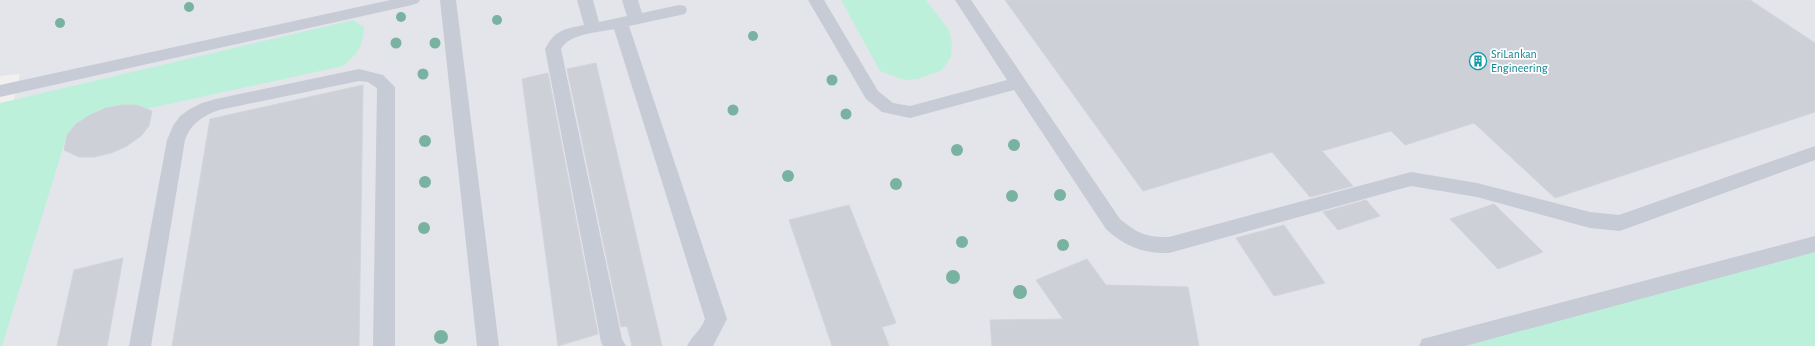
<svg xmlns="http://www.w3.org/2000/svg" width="1815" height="346" font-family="'Alegreya Sans',sans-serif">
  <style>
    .airport { fill: #e4e5ea }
    .green { fill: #bdf0db }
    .building { fill: #ced0d7; stroke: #d3d4db }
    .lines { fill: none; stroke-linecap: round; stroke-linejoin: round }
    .lane { fill: #c6cbd6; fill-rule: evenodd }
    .tree { fill: #79b2a1 }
    .labels { text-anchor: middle; stroke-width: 3.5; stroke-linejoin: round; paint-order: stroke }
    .culture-label { font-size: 12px; fill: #0d838f; stroke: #fff; text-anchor: start }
  </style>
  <rect width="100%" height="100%" fill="#f2f0ef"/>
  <path class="airport" d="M0,0H1815V346H0V103L14,100L20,74L0,76Z"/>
  <path class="green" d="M841,0H926L949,30L952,41L951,57L942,70L918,79L904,80L880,71Z
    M353,20L364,27C363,47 358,53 343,66L146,109C117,97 86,113 67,135L2,346H0V103Z
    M1815,244V346H1430Z"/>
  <path class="building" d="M1005,0H1750L1815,43V112L1555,198L1474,123L1405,145L1391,131L1322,151L1353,186L1310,197L1272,152L1143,191Z
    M596,63L662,346H632L627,326L621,327L567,69Z
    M548,73L598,334L558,346L522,79Z
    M363,85L359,346H172L210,119Z
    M122,105H136L152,111L149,126L141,136L127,146L111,153L94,157H79L64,150L67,135L76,124L90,115L106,108Z
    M1366,200L1380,216L1338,230L1323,212Z
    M1494,204L1543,252L1498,269L1450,219Z
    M849,205L896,323L882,327L889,346H832L789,220Z
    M1284,225L1325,283L1274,296L1236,238Z
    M123,258L107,346H57L74,270Z
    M1087,259L1106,285L1188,287L1199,346H992L990,320L1063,319L1036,280Z"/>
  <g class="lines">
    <path class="lane" d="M390,0H420L418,3L412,5L0,97V85Z
      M440,0H456L499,346H477Z
      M577,0H593L599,22L627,16L622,0H638L642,13L679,5L685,6L687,10L685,14L629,26L727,319L713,346H687C692,336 701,330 705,319L614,29C597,33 570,33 561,49L622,339L626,346H603L601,342L545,49C555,30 564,29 584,25Z
      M808,0H824L878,91L893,103L910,106L1007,80L955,0H971L1120,219C1137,233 1147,238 1169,237L1411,172L1477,183L1590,212L1619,215L1815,146V160L1620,231L1590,228L1477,197L1411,186L1169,253C1144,254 1124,246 1106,229L1014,90L910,118L882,112L866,99Z
      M359,69L383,75L395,87V346H373L377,88L368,82L359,81L219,110C203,116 191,123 185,140L151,346H129L167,140L173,126L180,116L190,109L202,103L216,99Z
      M1815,236V252L1465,346H1419L1422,339L1430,337Z"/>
  </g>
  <g class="tree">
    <circle cx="189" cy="7" r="5"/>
    <circle cx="401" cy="17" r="5"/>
    <circle cx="497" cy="20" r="5"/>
    <circle cx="60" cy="23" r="5"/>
    <circle cx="753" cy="36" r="5"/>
    <circle cx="396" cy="43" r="5.5"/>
    <circle cx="435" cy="43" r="5.5"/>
    <circle cx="423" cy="74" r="5.5"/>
    <circle cx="832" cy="80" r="5.5"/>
    <circle cx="733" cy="110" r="5.5"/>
    <circle cx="846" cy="114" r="5.5"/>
    <circle cx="425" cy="141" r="6"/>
    <circle cx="1014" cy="145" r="6"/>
    <circle cx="957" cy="150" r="6"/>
    <circle cx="788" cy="176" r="6"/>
    <circle cx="425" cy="182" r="6"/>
    <circle cx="896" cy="184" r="6"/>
    <circle cx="1060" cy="195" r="6"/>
    <circle cx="1012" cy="196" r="6"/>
    <circle cx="424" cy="228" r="6"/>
    <circle cx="962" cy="242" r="6"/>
    <circle cx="1063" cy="245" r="6"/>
    <circle cx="953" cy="277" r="7"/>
    <circle cx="1020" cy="292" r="7"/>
    <circle cx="441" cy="337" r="7"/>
  </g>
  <defs>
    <g id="building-ring" transform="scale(0.9)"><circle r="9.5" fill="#fff" stroke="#0f9aa8" stroke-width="1.5"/><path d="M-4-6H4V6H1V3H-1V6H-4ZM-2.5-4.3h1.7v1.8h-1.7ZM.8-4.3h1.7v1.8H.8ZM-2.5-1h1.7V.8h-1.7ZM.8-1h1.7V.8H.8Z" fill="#0f9aa8"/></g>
  </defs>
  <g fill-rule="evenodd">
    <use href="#building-ring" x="1478" y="61"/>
  </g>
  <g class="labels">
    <g class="culture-label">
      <text x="1491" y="58">SriLankan<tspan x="1491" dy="14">Engineering</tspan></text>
    </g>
  </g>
</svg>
